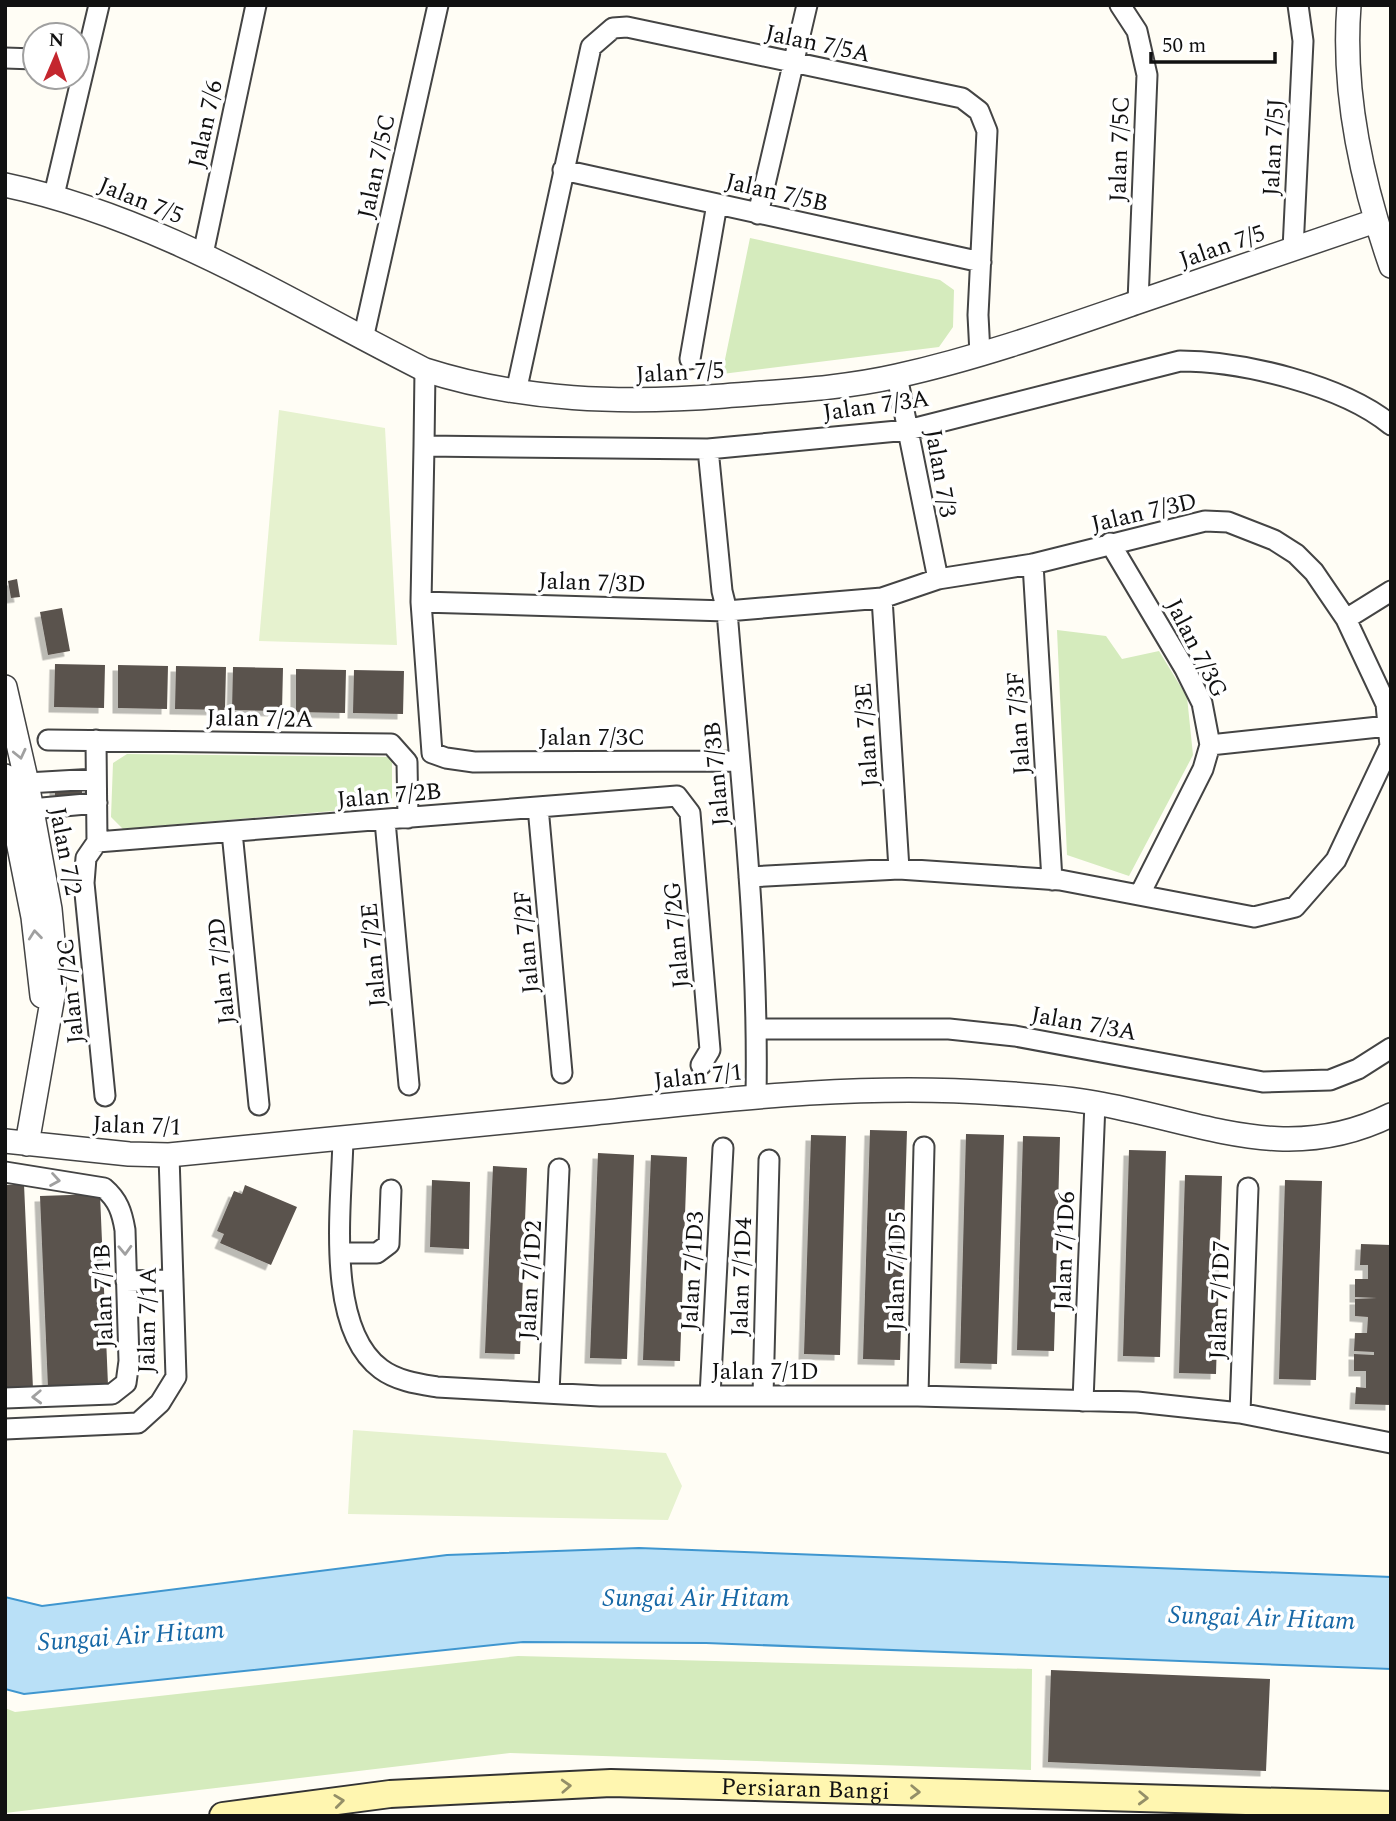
<svg xmlns="http://www.w3.org/2000/svg" width="1396" height="1821" font-family="Spectral,serif">
  <style>
    .green { fill: #d5ebbd }
    .pitch { fill: #e6f2cf }
    .water { fill: #b9e0f7; stroke: #3f96cf; stroke-width: 2 }
    .building { fill: #5a524d; filter: url(#shadow) }
    .lines { fill: none; stroke-linecap: round; stroke-linejoin: round }
    .minor-casing { stroke: #444; stroke-width: 23 }
    .tertiary-casing { stroke: #444; stroke-width: 26 }
    .secondary-casing { stroke: #333; stroke-width: 30 }
    .minor { stroke: #fff; stroke-width: 19 }
    .tertiary { stroke: #fff; stroke-width: 23 }
    .secondary { stroke: #fff6b0; stroke-width: 26 }
    .oneway { stroke: #a0a0a0 }
    .oneway2 { stroke: #948f68 }
    .labels { text-anchor: middle; stroke-width: 7; stroke-linejoin: round; paint-order: stroke }
    .street-label { font-size: 24px; fill: #111; stroke: #fff }
    .water-label { font-size: 26px; font-style: italic; fill: #1768a6; stroke: #fff }
  </style>
  <defs>
    <filter id="shadow"><feDropShadow dx="-5.5" dy="5.5" stdDeviation="0" flood-color="#0004"/></filter>
  </defs>
  <rect width="100%" height="100%" fill="#fffdf5"/>
  <path class="green" d="M750,238L940,280L954,290L953,327L939,347L722,374Z
    M1057,630L1106,636L1122,659L1159,651L1187,697L1193,755L1129,876L1067,855Z
    M127,754L392,757V798L380,807L123,829L111,817L113,763Z
    M518,1656L1032,1669L1031,1770L510,1753L5,1813V1708L15,1712Z"/>
  <path class="pitch" d="M279,410L385,428L397,645L259,641Z
    M353,1430L666,1453L682,1486L668,1520L348,1514Z"/>
  <path class="water" d="M639,1548L1391,1577V1669L706,1643L523,1642L24,1694L5,1689V1597L42,1606L447,1555Z"/>
  <path class="building" d="M17,579L20,597L11,598L8,581Z
    M62,608L70,651L48,655L40,612Z
    M55,664L105,665L104,708L54,707Z
    M118,665L168,666L167,709L118,708Z
    M176,666L226,667L225,710L175,709Z
    M233,667L283,668L282,711L232,710Z
    M296,669L346,670L345,713L296,712Z
    M354,670L404,671L403,714L353,713Z
    M55,785H82V798H55Z
    M870,1130L907,1131L900,1360L863,1359Z
    M966,1134L1004,1135L997,1364L960,1363Z
    M811,1135L846,1136L840,1355L804,1354Z
    M1023,1136L1060,1137L1054,1351L1017,1350Z
    M1129,1150L1166,1151L1160,1357L1123,1356Z
    M598,1153L634,1155L627,1359L590,1358Z
    M651,1155L687,1157L680,1361L643,1360Z
    M493,1166L527,1168L520,1354L485,1353Z
    M1185,1175L1222,1176L1216,1374L1179,1373Z
    M432,1180L470,1182L469,1249L430,1247Z
    M1285,1180L1322,1181L1316,1380L1279,1379Z
    M24,1184L33,1389L5,1391V1185Z
    M245,1185L297,1207L271,1265L220,1243L224,1234L217,1231L234,1191L242,1194Z
    M100,1194L108,1385L48,1388L40,1196Z
    M1361,1244L1391,1245V1405L1355,1404L1356,1387L1366,1388V1371H1354V1354L1374,1355V1352L1354,1351L1355,1333H1367L1368,1317L1355,1316V1299L1377,1298L1355,1297V1279H1368V1265H1360Z
    M1051,1670L1270,1679L1266,1771L1048,1762Z"/>
  <g class="lines">
    <g class="minor-casing">
      <path id="minor" d="M1120,5L1137,31L1147,75L1138,302
        M5,58L35,59
        M563,170L981,262
        M54,195L99,5
        M758,214L807,5
        M1293,249L1303,41L1298,5
        M203,254L256,5
        M363,339L438,5
        M690,359L717,204
        M425,370L424,446L708,449L908,430L1180,361C1241,361 1343,385 1391,425
        M897,376L938,579
        M516,392L591,47L613,28L627,27L962,98L979,111L987,131L978,315L980,354
        M424,446L421,602L432,753L446,758L474,762L739,761
        M708,449L722,591L727,611C740,773 759,935 756,1096
        M1110,543L1185,669L1202,703L1210,745L1203,769L1140,894
        M1033,564L1052,880
        M882,598L899,869
        M421,602L727,611L882,598L938,579L1033,564L1205,521L1228,522L1274,540L1296,554L1314,572L1346,619L1386,704L1390,746L1336,860L1295,907L1254,917L1060,880L899,869L749,877
        M1346,619L1391,591
        M48,740L391,744L407,762L408,818
        M96,740L97,842
        M1210,745L1388,726
        M27,783L96,779
        M538,807L562,1073
        M31,809L97,803
        M385,821L409,1085
        M232,832L259,1105
        M97,842L677,796L690,813L710,1050L701,1065
        M97,842L86,858L84,883L105,1096
        M758,1029H949L1015,1036L1263,1082L1330,1080L1358,1069L1391,1048
        M343,1138C342,1202 324,1327 381,1369C397,1381 419,1384 437,1387L600,1396H918L1137,1402L1240,1413L1391,1443
        M5,1172L104,1188C118,1200 122,1212 125,1230L129,1361L126,1383L112,1394L5,1398
        M342,1253H377L389,1244L391,1190
        M126,1281L173,1280
        M549,1393L559,1169
        M710,1396L723,1148
        M763,1396L769,1160
        M918,1396L924,1147
        M1083,1401L1095,1103
        M1240,1413L1248,1188
        M5,1429L138,1423L160,1403L176,1377L169,1155"/>
    </g>
    <g class="tertiary-casing">
      <path id="tertiary" d="M1349,5C1342,93 1362,183 1391,266
        M5,185C157,217 288,301 425,370C522,401 623,404 724,396C782,391 840,389 897,376C978,358 1057,330 1135,303C1215,275 1295,248 1375,221
        M5,687L27,783L50,909L54,952V990L27,1144
        M5,776L33,917L42,996
        M5,1141L129,1154L169,1155C311,1141 453,1127 595,1113C728,1099 862,1083 997,1093C1029,1095 1063,1097 1095,1103C1200,1121 1286,1167 1391,1115"/>
    </g>
    <g class="secondary-casing">
      <g id="secondary">
        <path id="s1" d="M223,1816L390,1794L611,1783L1391,1805"/>
      </g>
    </g>
    <use href="#minor" class="minor"/>
    <use href="#tertiary" class="tertiary"/>
    <use href="#secondary" class="secondary"/>
  </g>
  <defs><path id="oneway-chevron" d="M-2-3.5L2.5 0L-2 3.5" fill="none" stroke-width="1.6" stroke-linecap="round" stroke-linejoin="round" transform="scale(1.75)"/></defs>
  <g class="oneway">
    <use href="#oneway-chevron" transform="translate(20 754) rotate(77)"/>
    <use href="#oneway-chevron" transform="translate(35 935) rotate(-96)"/>
    <use href="#oneway-chevron" transform="translate(55 1180) rotate(9)"/>
    <use href="#oneway-chevron" transform="translate(125 1250) rotate(88)"/>
    <use href="#oneway-chevron" transform="translate(37 1397) rotate(178)"/>
  </g>
  <g class="oneway2">
    <use href="#oneway-chevron" transform="translate(566 1786) rotate(-3)"/>
    <use href="#oneway-chevron" transform="translate(915 1792) rotate(2)"/>
    <use href="#oneway-chevron" transform="translate(1143 1798) rotate(2)"/>
    <use href="#oneway-chevron" transform="translate(339 1801) rotate(-7)"/>
  </g>
  <g class="labels">
    <g class="street-label">
      <text transform="translate(818 43) rotate(12)" y="8">Jalan 7/5A</text>
      <text transform="translate(205 124) rotate(-78)" y="8">Jalan 7/6</text>
      <text transform="translate(1273 147) rotate(-87)" y="8">Jalan 7/5J</text>
      <text transform="translate(1119 149) rotate(-88)" y="8">Jalan 7/5C</text>
      <text transform="translate(376 166) rotate(-78)" y="8">Jalan 7/5C</text>
      <text transform="translate(777 192) rotate(13)" y="8">Jalan 7/5B</text>
      <text transform="translate(141 200) rotate(22)" y="8">Jalan 7/5</text>
      <text transform="translate(1222 246) rotate(-19)" y="8">Jalan 7/5</text>
      <text transform="translate(680 372) rotate(-3)" y="8">Jalan 7/5</text>
      <text transform="translate(876 405) rotate(-8)" y="8">Jalan 7/3A</text>
      <text transform="translate(941 473) rotate(80)" y="8">Jalan 7/3</text>
      <text transform="translate(1144 512) rotate(-13)" y="8">Jalan 7/3D</text>
      <text transform="translate(592 582) rotate(2)" y="8">Jalan 7/3D</text>
      <text transform="translate(1197 648) rotate(63)" y="8">Jalan 7/3G</text>
      <text transform="translate(260 718) rotate(1)" y="8">Jalan 7/2A</text>
      <text transform="translate(1018 723) rotate(-94)" y="8">Jalan 7/3F</text>
      <text transform="translate(866 735) rotate(-94)" y="8">Jalan 7/3E</text>
      <text x="592" y="745">Jalan 7/3C</text>
      <text transform="translate(716 774) rotate(-95)" y="8">Jalan 7/3B</text>
      <text transform="translate(389 795) rotate(-5)" y="8">Jalan 7/2B</text>
      <text transform="translate(66 851) rotate(79)" y="8">Jalan 7/2</text>
      <text transform="translate(676 935) rotate(-95)" y="8">Jalan 7/2G</text>
      <text transform="translate(526 942) rotate(-95)" y="8">Jalan 7/2F</text>
      <text transform="translate(373 955) rotate(-95)" y="8">Jalan 7/2E</text>
      <text transform="translate(221 971) rotate(-96)" y="8">Jalan 7/2D</text>
      <text transform="translate(70 991) rotate(-96)" y="8">Jalan 7/2C</text>
      <text transform="translate(1084 1023) rotate(10)" y="8">Jalan 7/3A</text>
      <text transform="translate(698 1076) rotate(-6)" y="8">Jalan 7/1</text>
      <text transform="translate(137 1125) rotate(2)" y="8">Jalan 7/1</text>
      <text transform="translate(1064 1251) rotate(-88)" y="8">Jalan 7/1D6</text>
      <text transform="translate(692 1271) rotate(-87)" y="8">Jalan 7/1D3</text>
      <text transform="translate(896 1271) rotate(-89)" y="8">Jalan 7/1D5</text>
      <text transform="translate(741 1277) rotate(-88)" y="8">Jalan 7/1D4</text>
      <text transform="translate(530 1280) rotate(-87)" y="8">Jalan 7/1D2</text>
      <text transform="translate(103 1296) rotate(-92)" y="8">Jalan 7/1B</text>
      <text transform="translate(1219 1300) rotate(-88)" y="8">Jalan 7/1D7</text>
      <text transform="translate(147 1320) rotate(-89)" y="8">Jalan 7/1A</text>
      <text x="765" y="1379">Jalan 7/1D</text>
      <text dy="8" stroke="none"><textPath href="#s1" startOffset="584">Persiaran Bangi</textPath></text>
    </g>
    <g class="water-label">
      <text x="696" y="1606">Sungai Air Hitam</text>
      <text transform="translate(1262 1617) rotate(2)" y="9">Sungai Air Hitam</text>
      <text transform="translate(131 1635) rotate(-4)" y="9">Sungai Air Hitam</text>
    </g>
  </g>
  <rect width="1396" height="1821" fill="none" stroke="#111111" stroke-width="14"/>
  <g transform="translate(56 56) rotate(2)"><circle r="33" fill="#ffffff" stroke="#a0a0a0" stroke-width="2"/>
  <path d="M0-5L12 26L0 18L-12 26Z" fill="#c4262e"/>
  <text y="-10" font-size="19" font-weight="bold" text-anchor="middle" fill="#111111">N</text>
  </g>
  <path d="M1151 52v10h124v-10" fill="none" stroke="#111111" stroke-width="3.5"/>
  <text x="1162" y="52" font-size="21" fill="#111111" stroke="#ffffff" stroke-width="5" paint-order="stroke">50 m</text>
</svg>
